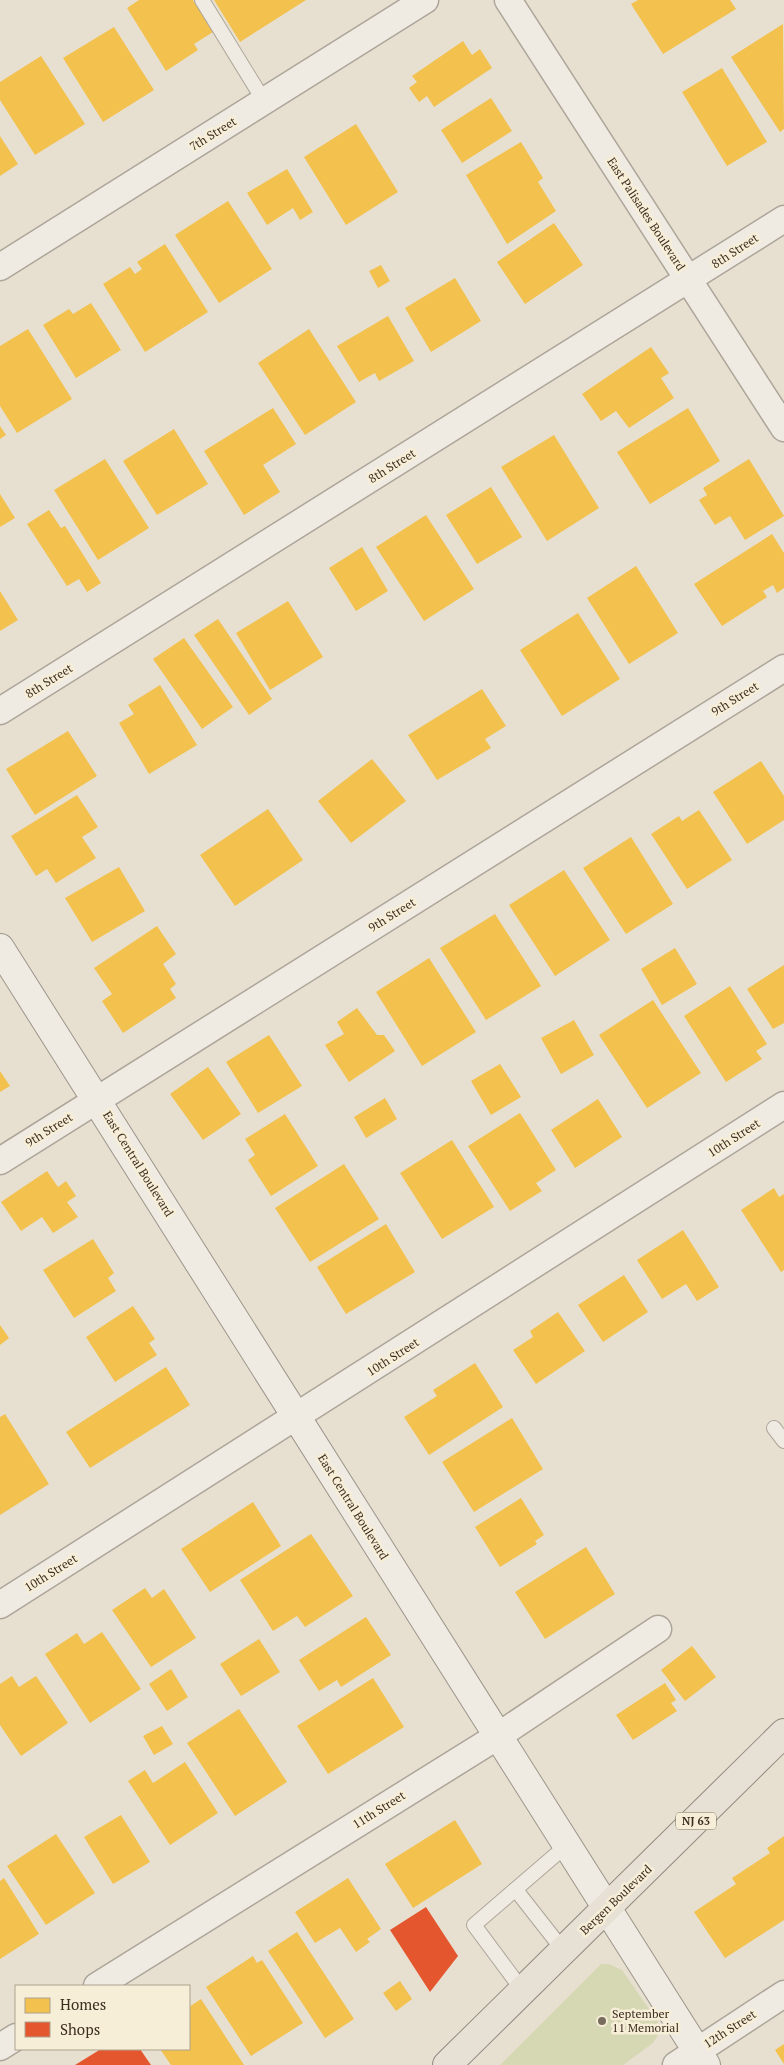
<svg xmlns="http://www.w3.org/2000/svg" width="784" height="2065" font-family="'PT Serif',serif">
  <style>
    .green { fill: #d6d7b3 }
    .homes { fill: #f2c14e }
    .shops { fill: #e4572e }
    .lines { fill: none; stroke-linecap: round; stroke-linejoin: round }
    .lane-casing { stroke: #ada599; stroke-width: 16 }
    .street-casing { stroke: #ada599; stroke-width: 29 }
    .secondary-casing { stroke: #9c958a; stroke-width: 30 }
    .primary-casing { stroke: #928b80; stroke-width: 30 }
    .lane { stroke: #efebe3; stroke-width: 14 }
    .street { stroke: #efebe3; stroke-width: 26 }
    .secondary { stroke: #efebe3; stroke-width: 28 }
    .primary { stroke: #e6e1d4; stroke-width: 28 }
    .poi-dot { fill: #786c5e; stroke: #f7eed8; stroke-width: 2 }
    .labels { text-anchor: middle; stroke-width: 5; stroke-linejoin: round; paint-order: stroke }
    .shield { fill: #f7eed8; stroke: #756857; stroke-width: 1 }
    .shield-label { font-size: 11px; font-weight: bold; fill: #3d2e20 }
    .street-label { font-size: 12px; fill: #3d2e20; stroke: #f7eed8 }
    .poi-label { font-size: 12px; fill: #3d2e20; stroke: #f7eed8; text-anchor: start }
  </style>
  <rect width="100%" height="100%" fill="#e7e0d1"/>
  <path class="green" d="M601,1964H609L622,1970L658,2022V2035L653,2043L623,2065H500Z"/>
  <path class="homes" d="M139,0H193L213,32L194,44L198,50L166,71L127,8Z
    M214,0H306L240,42Z
    M638,0H730L736,9L663,54L631,4Z
    M783,24L784,129L780,132L731,57Z
    M114,27L154,90L103,122L63,58Z
    M463,41L472,55L480,49L492,68L434,107L427,96L419,102L409,88L417,82L412,76Z
    M41,56L85,124L35,155L0,100V82Z
    M722,68L767,142L727,166L682,92Z
    M491,98L512,131L462,163L441,130Z
    M356,124L398,192L346,225L304,157Z
    M0,136L18,164L0,176Z
    M521,142L543,178L538,182L556,211L507,244L466,175Z
    M287,169L313,212L300,220L293,208L267,225L247,193Z
    M228,201L272,269L219,303L175,235Z
    M554,223L583,265L525,304L497,262Z
    M165,244L208,312L145,352L103,284L130,267L135,274L142,269L137,262Z
    M381,265L390,281L378,288L369,271Z
    M455,278L481,321L431,352L405,308Z
    M91,303L121,350L76,378L43,325L69,309L73,314Z
    M388,316L414,361L379,381L375,373L359,382L337,346Z
    M28,329L72,399L17,433L0,406V346Z
    M309,329L356,402L305,435L258,363Z
    M651,347L669,373L661,378L674,398L629,428L616,411L601,421L582,394Z
    M273,408L296,444L263,465L280,492L244,515L204,451Z
    M688,408L720,461L650,504L617,452Z
    M0,426L6,435L0,439Z
    M174,429L208,484L157,515L123,461Z
    M554,435L599,508L547,541L501,467Z
    M105,459L149,528L98,560L54,490Z
    M749,459L784,516L745,540L730,516L715,525L699,500L707,495L703,488Z
    M491,487L522,537L477,564L446,515Z
    M0,494L15,518L0,527Z
    M49,510L61,528L65,526L101,583L87,592L79,579L67,586L27,524Z
    M426,515L474,589L424,621L376,547Z
    M772,534L784,553V588L777,593L773,585L763,591L767,597L722,626L694,584Z
    M362,547L388,591L356,611L329,568Z
    M636,566L678,633L629,664L587,598Z
    M0,591L18,620L0,631Z
    M288,601L323,657L270,690L236,633Z
    M578,613L620,679L562,716L520,650Z
    M218,619L272,699L249,715L194,635Z
    M184,638L233,707L202,729L153,659Z
    M160,685L197,745L149,774L119,723L134,714L128,705Z
    M482,689L506,726L485,739L491,748L437,780L408,735Z
    M68,731L97,776L35,815L6,769Z
    M372,759L406,801L351,843L318,801Z
    M761,761L784,796V820L747,844L713,792Z
    M77,795L98,827L82,837L96,858L56,883L47,869L36,876L11,836Z
    M268,809L303,860L235,906L200,855Z
    M699,810L732,860L687,889L651,834L679,816L682,821Z
    M631,837L673,904L626,934L583,868Z
    M119,867L145,911L92,942L65,898Z
    M564,870L610,940L555,976L509,905Z
    M495,914L541,986L486,1020L440,948Z
    M157,926L176,954L163,964L176,984L170,989L176,998L123,1033L102,1001L112,994L94,968Z
    M675,948L697,984L662,1005L641,969Z
    M429,958L476,1032L422,1066L376,992Z
    M784,965V1023L773,1029L747,989Z
    M730,986L767,1044L756,1051L762,1059L726,1082L684,1016Z
    M653,1000L701,1073L647,1108L599,1035Z
    M357,1008L377,1035H384L395,1051L349,1082L325,1045L344,1034L337,1022Z
    M574,1020L594,1055L561,1074L541,1038Z
    M269,1035L302,1086L258,1113L226,1062Z
    M500,1064L521,1097L491,1115L471,1081Z
    M208,1067L241,1114L203,1140L170,1094Z
    M0,1071L10,1086L0,1092Z
    M385,1098L397,1119L366,1138L354,1117Z
    M598,1099L622,1137L575,1168L551,1130Z
    M520,1113L556,1170L536,1183L542,1191L510,1211L468,1146Z
    M285,1114L318,1166L271,1196L248,1160L255,1155L245,1139Z
    M452,1140L494,1207L442,1239L400,1173Z
    M344,1164L379,1219L310,1262L275,1208Z
    M47,1171L58,1187L66,1181L76,1196L67,1202L78,1217L53,1233L42,1217L21,1231L1,1202Z
    M774,1188L779,1197L784,1194V1270L781,1272L741,1210Z
    M386,1224L415,1272L346,1314L317,1267Z
    M683,1230L719,1287L697,1301L686,1284L662,1299L637,1260Z
    M93,1239L114,1273L108,1278L116,1291L74,1318L43,1270Z
    M624,1275L648,1312L603,1342L578,1305Z
    M133,1306L155,1339L149,1343L157,1355L115,1382L86,1337Z
    M558,1312L585,1351L536,1384L513,1350L533,1337L530,1331Z
    M0,1325L9,1338L0,1345Z
    M475,1363L503,1407L429,1455L404,1417L437,1396L433,1390Z
    M166,1367L190,1405L90,1468L66,1432Z
    M5,1414L49,1484L0,1515V1417Z
    M512,1418L543,1469L474,1512L442,1462Z
    M521,1498L544,1535L535,1541L537,1544L500,1567L475,1527Z
    M253,1502L281,1546L210,1592L181,1549Z
    M311,1534L353,1596L305,1627L297,1616L273,1631L240,1580Z
    M586,1547L615,1594L545,1639L515,1592Z
    M145,1588L152,1598L164,1589L196,1638L151,1667L112,1610Z
    M366,1617L391,1655L341,1687L337,1680L319,1691L299,1660Z
    M102,1632L141,1689L90,1723L45,1654L77,1633L84,1644Z
    M259,1639L280,1672L241,1696L220,1664Z
    M692,1646L716,1677L685,1701L661,1670Z
    M171,1669L188,1697L167,1711L149,1684Z
    M12,1676L19,1687L36,1676L68,1723L21,1756L0,1725V1684Z
    M373,1678L404,1727L328,1774L297,1726Z
    M665,1683L676,1700L671,1703L677,1711L633,1740L616,1715Z
    M239,1709L287,1782L235,1816L187,1743Z
    M162,1726L173,1744L154,1755L143,1736Z
    M185,1762L218,1813L170,1845L128,1781L145,1770L153,1783Z
    M121,1815L150,1862L113,1884L84,1837Z
    M455,1820L482,1864L413,1908L385,1864Z
    M56,1834L95,1893L46,1925L7,1866Z
    M784,1836V1920L725,1958L694,1912L736,1884L732,1878L770,1853L767,1848Z
    M4,1878L39,1934L0,1959V1881Z
    M348,1878L381,1929L367,1939L370,1942L356,1952L340,1928L315,1943L295,1912Z
    M297,1932L354,2019L325,2038L268,1951Z
    M253,1956L257,1963L262,1960L303,2023L251,2056L206,1987Z
    M400,1981L412,1999L396,2011L383,1993Z
    M201,1999L244,2065H171L160,2049H189V2007Z
    M784,2044V2064L775,2050Z"/>
  <path class="shops" d="M426,1907L458,1956L430,1992L390,1930Z
    M101,2049H140L151,2065H75Z"/>
  <g class="lines">
    <g class="lane-casing">
      <path id="lane" d="M202,0L264,101
        M774,1428L784,1441
        M516,1890L563,1950
        M523,1991L474,1925L567,1845"/>
    </g>
    <g class="street-casing">
      <path id="street" d="M508,0L784,428
        M0,267L425,0
        M0,711L784,219
        M0,1161L784,668
        M0,1605L784,1105
        M97,1986L498,1736L658,1629
        M0,2047L16,2037
        M676,2065L784,1994"/>
    </g>
    <g class="secondary-casing">
      <path id="secondary" d="M0,948L706,2065"/>
    </g>
    <g class="primary-casing">
      <path id="primary" d="M447,2065L784,1733"/>
    </g>
    <use href="#lane" class="lane"/>
    <use href="#street" class="street"/>
    <use href="#secondary" class="secondary"/>
    <use href="#primary" class="primary"/>
  </g>
  <circle class="poi-dot" cx="602" cy="2021" r="5"/>
  <g class="labels">
    <rect class="shield" x="676" y="1812.5" width="40" height="17" rx="4"/>
    <g class="shield-label">
      <text x="696" y="1825">NJ 63</text>
    </g>
    <g class="street-label">
      <text transform="translate(213 134) rotate(-32)" y="4">7th Street</text>
      <text transform="translate(646 214) rotate(57)" y="4">East Palisades Boulevard</text>
      <text transform="translate(735 251) rotate(-33)" y="4">8th Street</text>
      <text transform="translate(392 466) rotate(-32)" y="4">8th Street</text>
      <text transform="translate(49 681) rotate(-32)" y="4">8th Street</text>
      <text transform="translate(735 699) rotate(-32)" y="4">9th Street</text>
      <text transform="translate(392 915) rotate(-32)" y="4">9th Street</text>
      <text transform="translate(49 1130) rotate(-32)" y="4">9th Street</text>
      <text transform="translate(734 1138) rotate(-33)" y="4">10th Street</text>
      <text transform="translate(138 1164) rotate(58)" y="4">East Central Boulevard</text>
      <text transform="translate(393 1357) rotate(-33)" y="4">10th Street</text>
      <text transform="translate(353 1507) rotate(58)" y="4">East Central Boulevard</text>
      <text transform="translate(51 1573) rotate(-32)" y="4">10th Street</text>
      <text transform="translate(379 1810) rotate(-32)" y="4">11th Street</text>
      <text transform="translate(616 1900) rotate(-44)" y="4">Bergen Boulevard</text>
      <text transform="translate(730 2029) rotate(-33)" y="4">12th Street</text>
    </g>
    <g class="poi-label">
      <text x="612" y="2018">September<tspan x="612" dy="14">11 Memorial</tspan></text>
    </g>
  </g>
  <rect x="15" y="1985" width="175" height="65" fill="#f7eed8" stroke="#ada18e"/>
  <rect x="25" y="1998" width="25" height="15" fill="#f2c14e" stroke="#ada18e"/>
  <text x="60" y="2010" font-size="15" fill="#3d2e20">Homes</text>
  <rect x="25" y="2022" width="25" height="15" fill="#e4572e" stroke="#ada18e"/>
  <text x="60" y="2035" font-size="15" fill="#3d2e20">Shops</text>
</svg>
